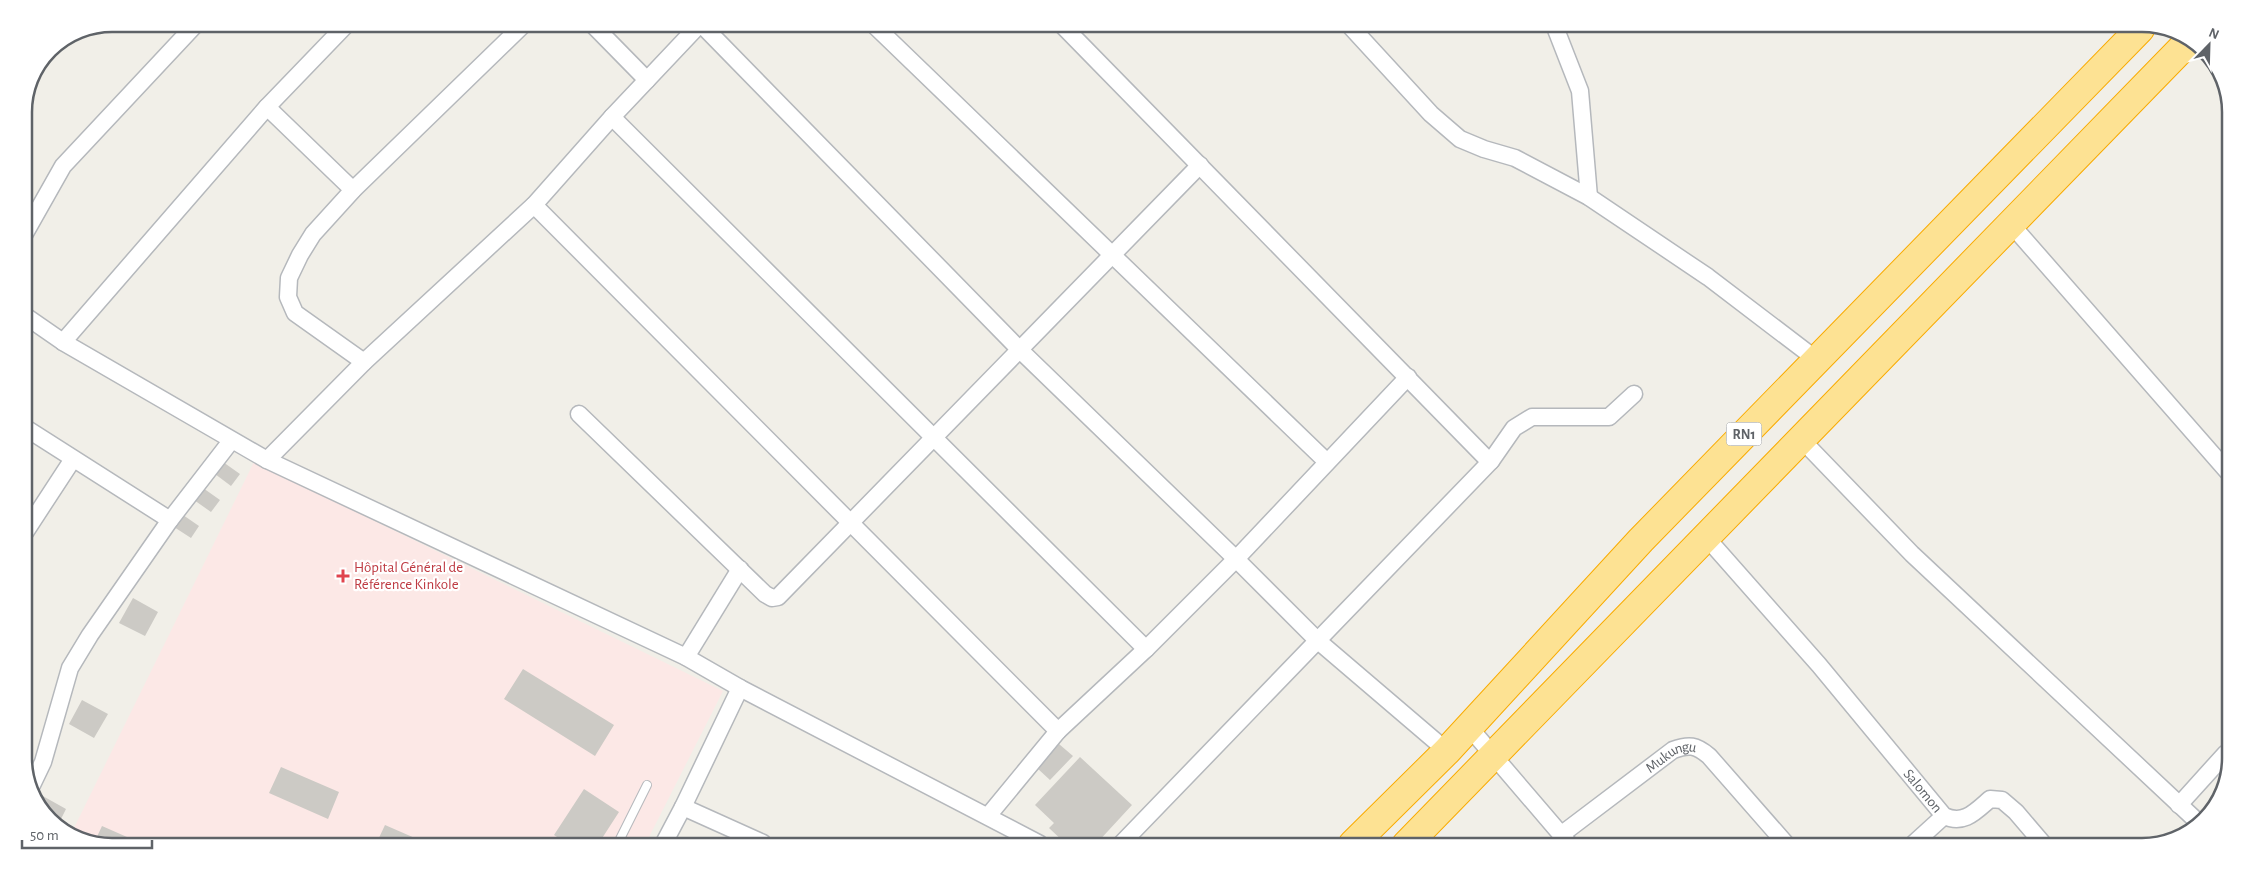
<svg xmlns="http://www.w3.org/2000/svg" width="2254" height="870" font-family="'Alegreya Sans',sans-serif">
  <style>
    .medical { fill: #fce8e6 }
    .building { fill: #cccac5 }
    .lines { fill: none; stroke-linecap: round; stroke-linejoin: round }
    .lane-casing { stroke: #b5b8bc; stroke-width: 10 }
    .street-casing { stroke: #b5b8bc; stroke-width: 19 }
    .highway-casing { stroke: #f9ab00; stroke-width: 30 }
    .lane { stroke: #fff; stroke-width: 8 }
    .street { stroke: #fff; stroke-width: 16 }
    .highway { stroke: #fde293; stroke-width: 28 }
    .health-dot { fill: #e0444e; stroke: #fff; stroke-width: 2 }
    .labels { text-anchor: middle; stroke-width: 4.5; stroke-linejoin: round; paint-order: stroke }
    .shield { fill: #fff; stroke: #8f9295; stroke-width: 1 }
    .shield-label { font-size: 14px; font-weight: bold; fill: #5f6368 }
    .health-label { font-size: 15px; fill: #be3a42; stroke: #fff; text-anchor: start }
    .street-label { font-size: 15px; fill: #5f6368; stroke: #fff }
    .rim { fill: none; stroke: #5f6368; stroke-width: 2.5 }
  </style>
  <rect width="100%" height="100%" fill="#f1efe8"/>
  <path class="medical" d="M254,462L723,691L646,843L84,841L72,832Z"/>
  <path class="building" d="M223,462L240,474L231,486L215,474Z
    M203,488L220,500L211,512L194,500Z
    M183,515L199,526L191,538L174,527Z
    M133,598L158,612L145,636L119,623Z
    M523,669L614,725L595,756L504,699Z
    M82,700L108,714L94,738L69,724Z
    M1059,744L1073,756L1050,780L1037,768Z
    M1080,757L1132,805L1096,844H1066L1049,828L1054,823L1035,805Z
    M281,767L339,792L328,819L269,793Z
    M584,789L619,812L599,843H566L554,835Z
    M41,795L66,809L59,823L42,812L38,800Z
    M385,825L424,842H377Z
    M102,826L127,837L125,842L95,841Z"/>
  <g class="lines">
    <g class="lane-casing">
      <path id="lane" d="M618,843L647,785"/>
    </g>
    <g class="street-casing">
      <g id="street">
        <path d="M593,25L647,80"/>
        <path d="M702,25L1021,351L1236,559L1317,640L1447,751"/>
        <path d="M875,26L1327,462"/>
        <path d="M1063,26L1486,458L1491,461L1514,428L1532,417H1609L1634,394"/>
        <path d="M1351,27L1431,114L1460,139L1484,149L1515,158L1589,197L1708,277L1817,360"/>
        <path d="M1555,27L1580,91L1589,197"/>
        <path d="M267,107L353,190"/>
        <path d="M612,117L1146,649"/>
        <path d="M534,205L1058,731"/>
        <path d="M2010,223L2228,472"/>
        <path d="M24,235L63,166L196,24"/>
        <path d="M24,315L63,342L267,460L686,657L740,688L1040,844"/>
        <path d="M63,342L267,107L347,24"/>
        <path d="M364,362L295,313L288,297L289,278L300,255L313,234L353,190L523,25"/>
        <path d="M579,414L765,594L772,598L778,597L1200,165"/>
        <path d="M24,427L170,520"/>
        <path d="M1801,439L1912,554L2199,823"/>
        <path d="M267,460L364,362L534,205L612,117L699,25"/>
        <path d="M24,534L73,459"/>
        <path id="s1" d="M1706,537L1819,665L1944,816C1964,825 1975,812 1990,799L2002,800L2016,812L2045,846"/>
        <path d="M686,657L740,569"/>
        <path d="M1469,727L1570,845"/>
        <path d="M32,785L43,762L70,668L90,635L170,520L231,441"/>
        <path d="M2179,805L2226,753"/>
        <path d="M683,807L763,843"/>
        <path d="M988,816L1058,731L1146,649L1236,559L1408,377"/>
        <path id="s2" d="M1562,834L1673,750C1689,744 1696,745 1709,756L1787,845"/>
        <path d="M664,843L683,807L740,688"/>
        <path d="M1121,844L1491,461"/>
        <path d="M1911,846L1944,816"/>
      </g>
    </g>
    <g class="highway-casing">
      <path id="highway" d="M1353,844L1447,751L1641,540L2140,29
        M1406,845L2188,42"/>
    </g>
    <use href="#lane" class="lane"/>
    <use href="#street" class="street"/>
    <use href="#highway" class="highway"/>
  </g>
  <path class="health-dot" d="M340.5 568.5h5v5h5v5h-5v5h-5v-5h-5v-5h5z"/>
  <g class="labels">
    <rect class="shield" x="1726.5" y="422.5" width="35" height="23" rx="4"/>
    <g class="shield-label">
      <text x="1744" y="439">RN1</text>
    </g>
    <g class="health-label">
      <text x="354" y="572">Hôpital Général de<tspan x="354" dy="17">Référence Kinkole</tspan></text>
    </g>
    <g class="street-label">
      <text dy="5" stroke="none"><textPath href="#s2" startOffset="135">Mukungu</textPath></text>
      <text dy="5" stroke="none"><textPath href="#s1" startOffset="334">Salomon</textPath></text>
    </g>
  </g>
  <path d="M0 0H2254V870H0ZM112 32H2142A80 80 0 0 1 2222 112V758A80 80 0 0 1 2142 838H112A80 80 0 0 1 32 758V112A80 80 0 0 1 112 32Z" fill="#fff" fill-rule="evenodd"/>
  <path class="rim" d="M112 32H2142A80 80 0 0 1 2222 112V758A80 80 0 0 1 2142 838H112A80 80 0 0 1 32 758V112A80 80 0 0 1 112 32Z"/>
  <g transform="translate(2209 45) rotate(23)" stroke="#ffffff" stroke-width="4" paint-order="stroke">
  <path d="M0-4L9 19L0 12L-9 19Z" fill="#5f6368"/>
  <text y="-8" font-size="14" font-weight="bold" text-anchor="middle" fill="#5f6368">N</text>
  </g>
  <path d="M22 840v8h130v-8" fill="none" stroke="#5f6368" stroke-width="2.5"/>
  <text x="30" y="840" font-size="15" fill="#5f6368" stroke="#ffffff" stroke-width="4" paint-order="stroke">50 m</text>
</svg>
